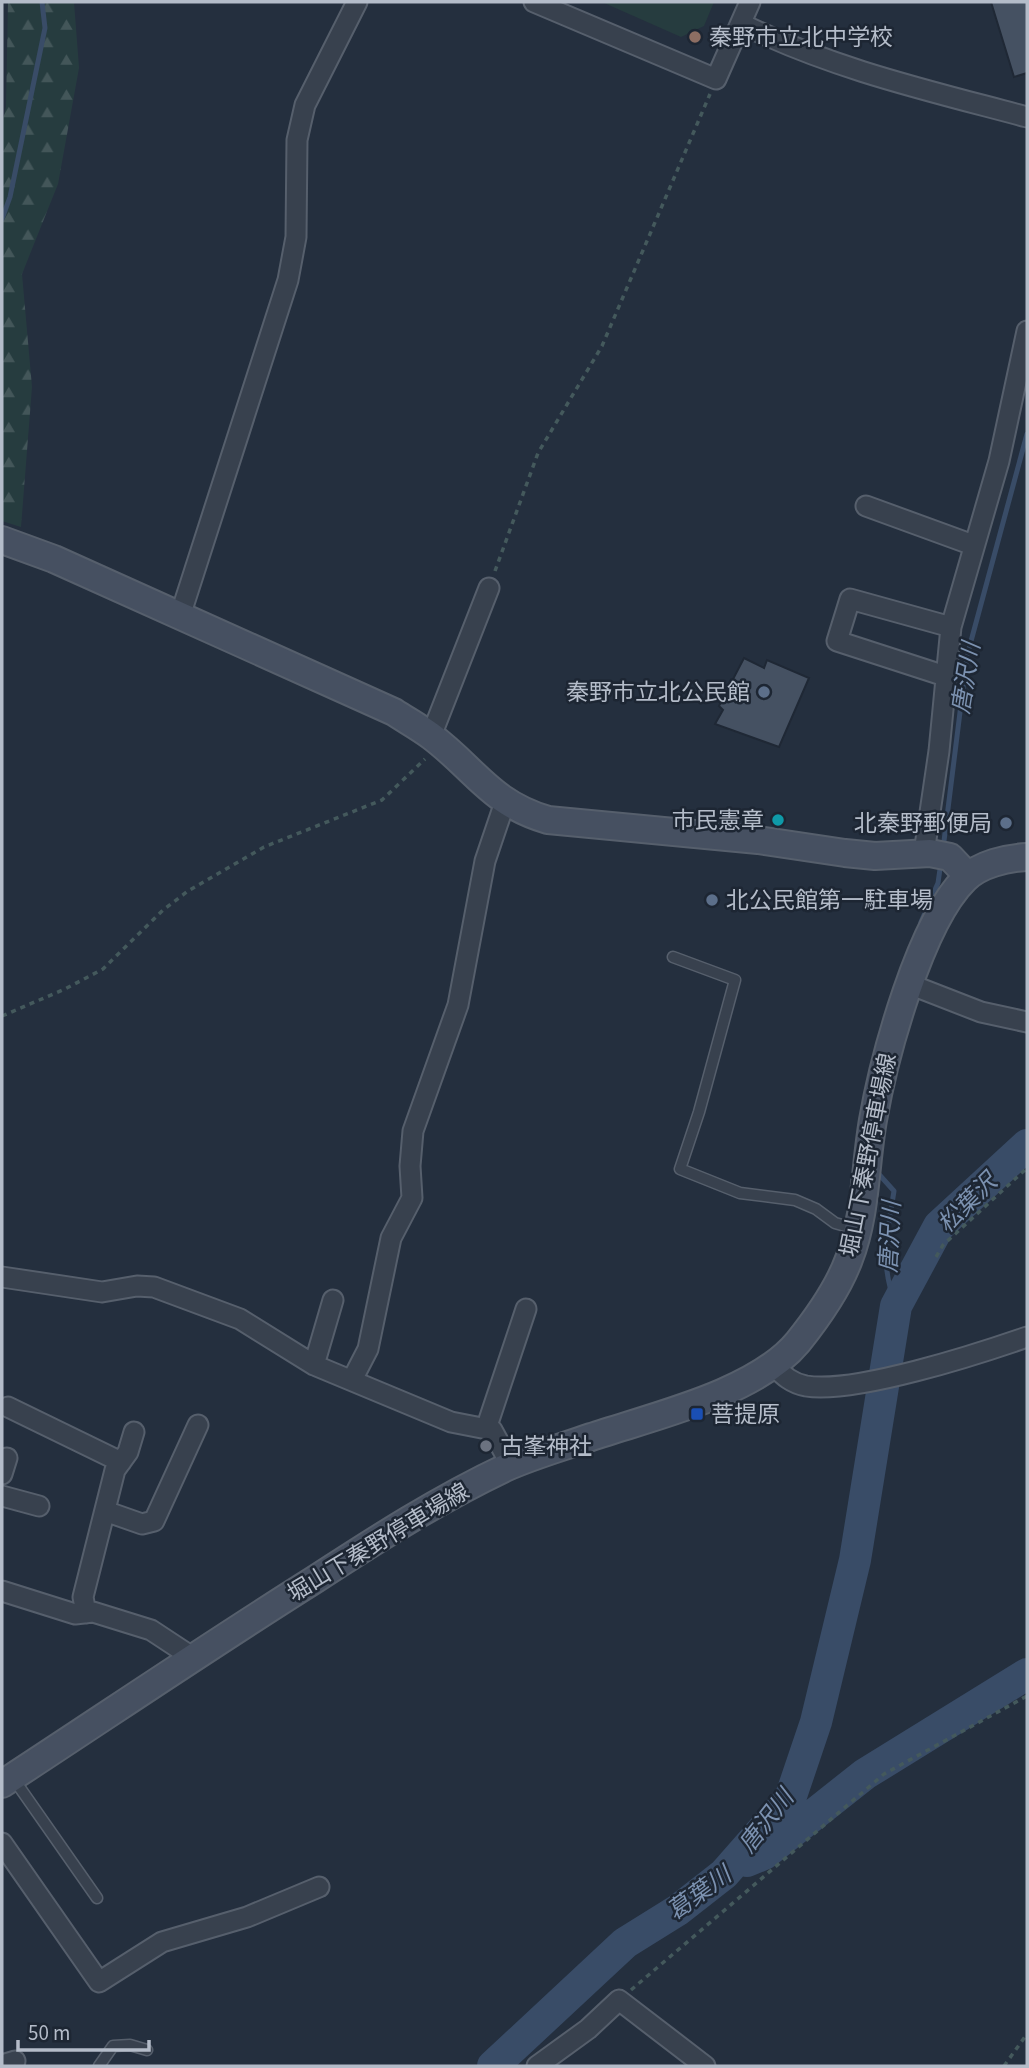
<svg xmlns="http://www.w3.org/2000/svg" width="1029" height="2068" font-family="'Source Sans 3','Noto Sans JP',sans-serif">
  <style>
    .forest { fill: url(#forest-firs) }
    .green { fill: #263c3f }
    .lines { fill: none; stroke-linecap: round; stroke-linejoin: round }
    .stream { stroke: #394c67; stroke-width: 5 }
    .river { stroke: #394c67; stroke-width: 32 }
    .building { fill: #455162; stroke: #1f2835; stroke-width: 2 }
    .lane-casing { stroke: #565f6c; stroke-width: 13 }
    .street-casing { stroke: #565f6c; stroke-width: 23 }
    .secondary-casing { stroke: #565f6c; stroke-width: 30 }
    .path { stroke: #44595c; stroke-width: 3.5; stroke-dasharray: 5 5; stroke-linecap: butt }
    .lane { stroke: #38414e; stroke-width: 10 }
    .street { stroke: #38414e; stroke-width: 19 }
    .secondary { stroke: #465061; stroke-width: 26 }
    .education-dot { fill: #8d6e63; stroke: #1d2633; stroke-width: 2.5 }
    .service-dot { fill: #5c6f8a; stroke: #1d2633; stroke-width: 2.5 }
    .culture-dot { fill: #0f9aa8; stroke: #1d2633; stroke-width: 2.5 }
    .transit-dot { fill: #1a4fb4; stroke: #1d2633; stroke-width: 2.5 }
    .worship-dot { fill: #6b7280; stroke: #1d2633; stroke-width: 2.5 }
    .labels { text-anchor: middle; stroke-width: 5; stroke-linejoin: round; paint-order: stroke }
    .poi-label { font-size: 23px; fill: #b4bcc9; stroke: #1d2633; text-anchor: start }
    .street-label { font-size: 23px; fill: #b4bcc9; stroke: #1d2633 }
    .water-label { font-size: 24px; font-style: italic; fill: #7c92b1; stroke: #1d2633 }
  </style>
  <defs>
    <pattern id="forest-firs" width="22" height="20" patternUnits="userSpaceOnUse" patternTransform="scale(1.75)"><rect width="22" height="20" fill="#263c3f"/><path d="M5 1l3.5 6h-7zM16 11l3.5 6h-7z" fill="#435659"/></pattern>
  </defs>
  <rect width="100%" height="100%" fill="#242f3e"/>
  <path class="forest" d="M8,2H74L79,68L58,184L22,274L32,387L21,527L2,521V123L6,107Z"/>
  <path class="green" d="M602,2H714L704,26L681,37Z"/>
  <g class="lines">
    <path class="stream" d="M2,219L10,197L45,28L42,2
      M943,849L967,656L1027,434
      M921,922L938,883L941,862
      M876,1171L894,1191C887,1236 879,1261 896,1306"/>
    <path class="river" d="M747,1861L764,1854L865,1774L1027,1674
      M493,2066L625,1943L678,1910L724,1874L790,1799L816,1722L855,1560L896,1306L939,1226L1027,1145"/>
  </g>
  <path class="building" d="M991,2H1027V73L1014,77Z
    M744,658L764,668L767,660L809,678L779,747L715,724L723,710L719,706Z"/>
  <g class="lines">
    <g class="lane-casing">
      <path id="lane" d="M673,957L735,980L699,1112L680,1169L740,1193L795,1200L816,1209L835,1223L856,1229
        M13,1778L97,1898
        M99,2066L113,2046L130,2045L147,2050"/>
    </g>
    <g class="street-casing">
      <path id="street" d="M534,2L716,79L750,2
        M742,24C833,69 930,91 1027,117
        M866,506L973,545
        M180,616L288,280L296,237L297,140L305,105L357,2
        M945,676L837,641L850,599L951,627
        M431,736L489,588
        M924,853L939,751L951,627L999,461L1027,331
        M909,984L981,1012L1027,1022
        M2,1277L102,1292L137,1286L154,1287L240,1319L314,1365L451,1422L492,1430L511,1465
        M314,1365L333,1300
        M774,1366C784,1376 791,1383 806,1386C855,1394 978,1354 1027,1337
        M352,1380L368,1349L391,1238L412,1198L410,1166L413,1131L458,1005L485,861L505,802
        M8,1407L121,1462
        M486,1429L526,1309
        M2,1474L7,1458
        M2,1496L39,1506
        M105,1511L142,1524L154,1521L198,1425
        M2,1591L75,1614L93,1612L151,1630L192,1657
        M86,1613L83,1597L115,1470L128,1452L134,1432
        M2,1843L99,1982L162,1942L247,1917L319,1887
        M2,2065L15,2061
        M537,2066L588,2029L619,2000L705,2066"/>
    </g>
    <g class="secondary-casing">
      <path id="secondary" d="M2,540L54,559L394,712C406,720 419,727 431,736C475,769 490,803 548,820L758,840L845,853L875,856L930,853L950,857L968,876
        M2,1784C106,1716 209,1646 314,1580C377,1539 439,1499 507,1467C534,1455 563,1447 591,1437C654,1416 756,1393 798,1342C818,1317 838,1289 849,1259C866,1216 865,1166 873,1120C884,1057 920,923 965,879C980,864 1007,858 1027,857"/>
    </g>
    <path class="path" d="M495,571L538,453L602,346L710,94
      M2,1016L65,989L103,969L163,910L188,891L264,847L382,800L425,759
      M936,1257L943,1245L1027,1168
      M631,1990L884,1774L1027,1696
      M1004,2066L1027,2034"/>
    <use href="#lane" class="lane"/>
    <use href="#street" class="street"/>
    <use href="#secondary" class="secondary"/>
  </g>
  <circle class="education-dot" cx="695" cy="37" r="7"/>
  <g class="service-dot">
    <circle cx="764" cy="692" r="7"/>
    <circle cx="1006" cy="823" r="7"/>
    <circle cx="712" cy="900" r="7"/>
  </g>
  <circle class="culture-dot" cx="778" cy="820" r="7"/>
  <rect class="transit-dot" x="690" y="1407" width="14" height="14" rx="3.5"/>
  <circle class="worship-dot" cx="486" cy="1446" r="7"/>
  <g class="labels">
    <g class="poi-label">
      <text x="709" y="45">秦野市立北中学校</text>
      <text x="750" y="700" text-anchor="end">秦野市立北公民館</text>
      <text x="764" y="828" text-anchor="end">市民憲章</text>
      <text x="992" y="831" text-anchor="end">北秦野郵便局</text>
      <text x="726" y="908">北公民館第一駐車場</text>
      <text x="711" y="1422">菩提原</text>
      <text x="500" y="1454">古峯神社</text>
    </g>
    <g class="street-label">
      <text transform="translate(868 1155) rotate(-79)" y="8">堀山下秦野停車場線</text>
      <text transform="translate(378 1542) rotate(-31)" y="8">堀山下秦野停車場線</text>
    </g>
    <g class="water-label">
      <text transform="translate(966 678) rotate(-81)" y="8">唐沢川</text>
      <text transform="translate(967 1203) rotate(-45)" y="8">松葉沢</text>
      <text transform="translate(890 1237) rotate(-87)" y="8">唐沢川</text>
      <text transform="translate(766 1821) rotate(-52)" y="8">唐沢川</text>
      <text transform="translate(699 1893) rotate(-36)" y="8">葛葉川</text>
    </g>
  </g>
  <rect width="1029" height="2068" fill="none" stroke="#b4bcc9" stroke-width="7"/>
  <path d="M18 2040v10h131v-10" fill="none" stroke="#b4bcc9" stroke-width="3.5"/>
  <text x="28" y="2040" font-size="21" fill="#b4bcc9" stroke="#1d2633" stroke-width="5" paint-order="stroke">50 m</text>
</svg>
